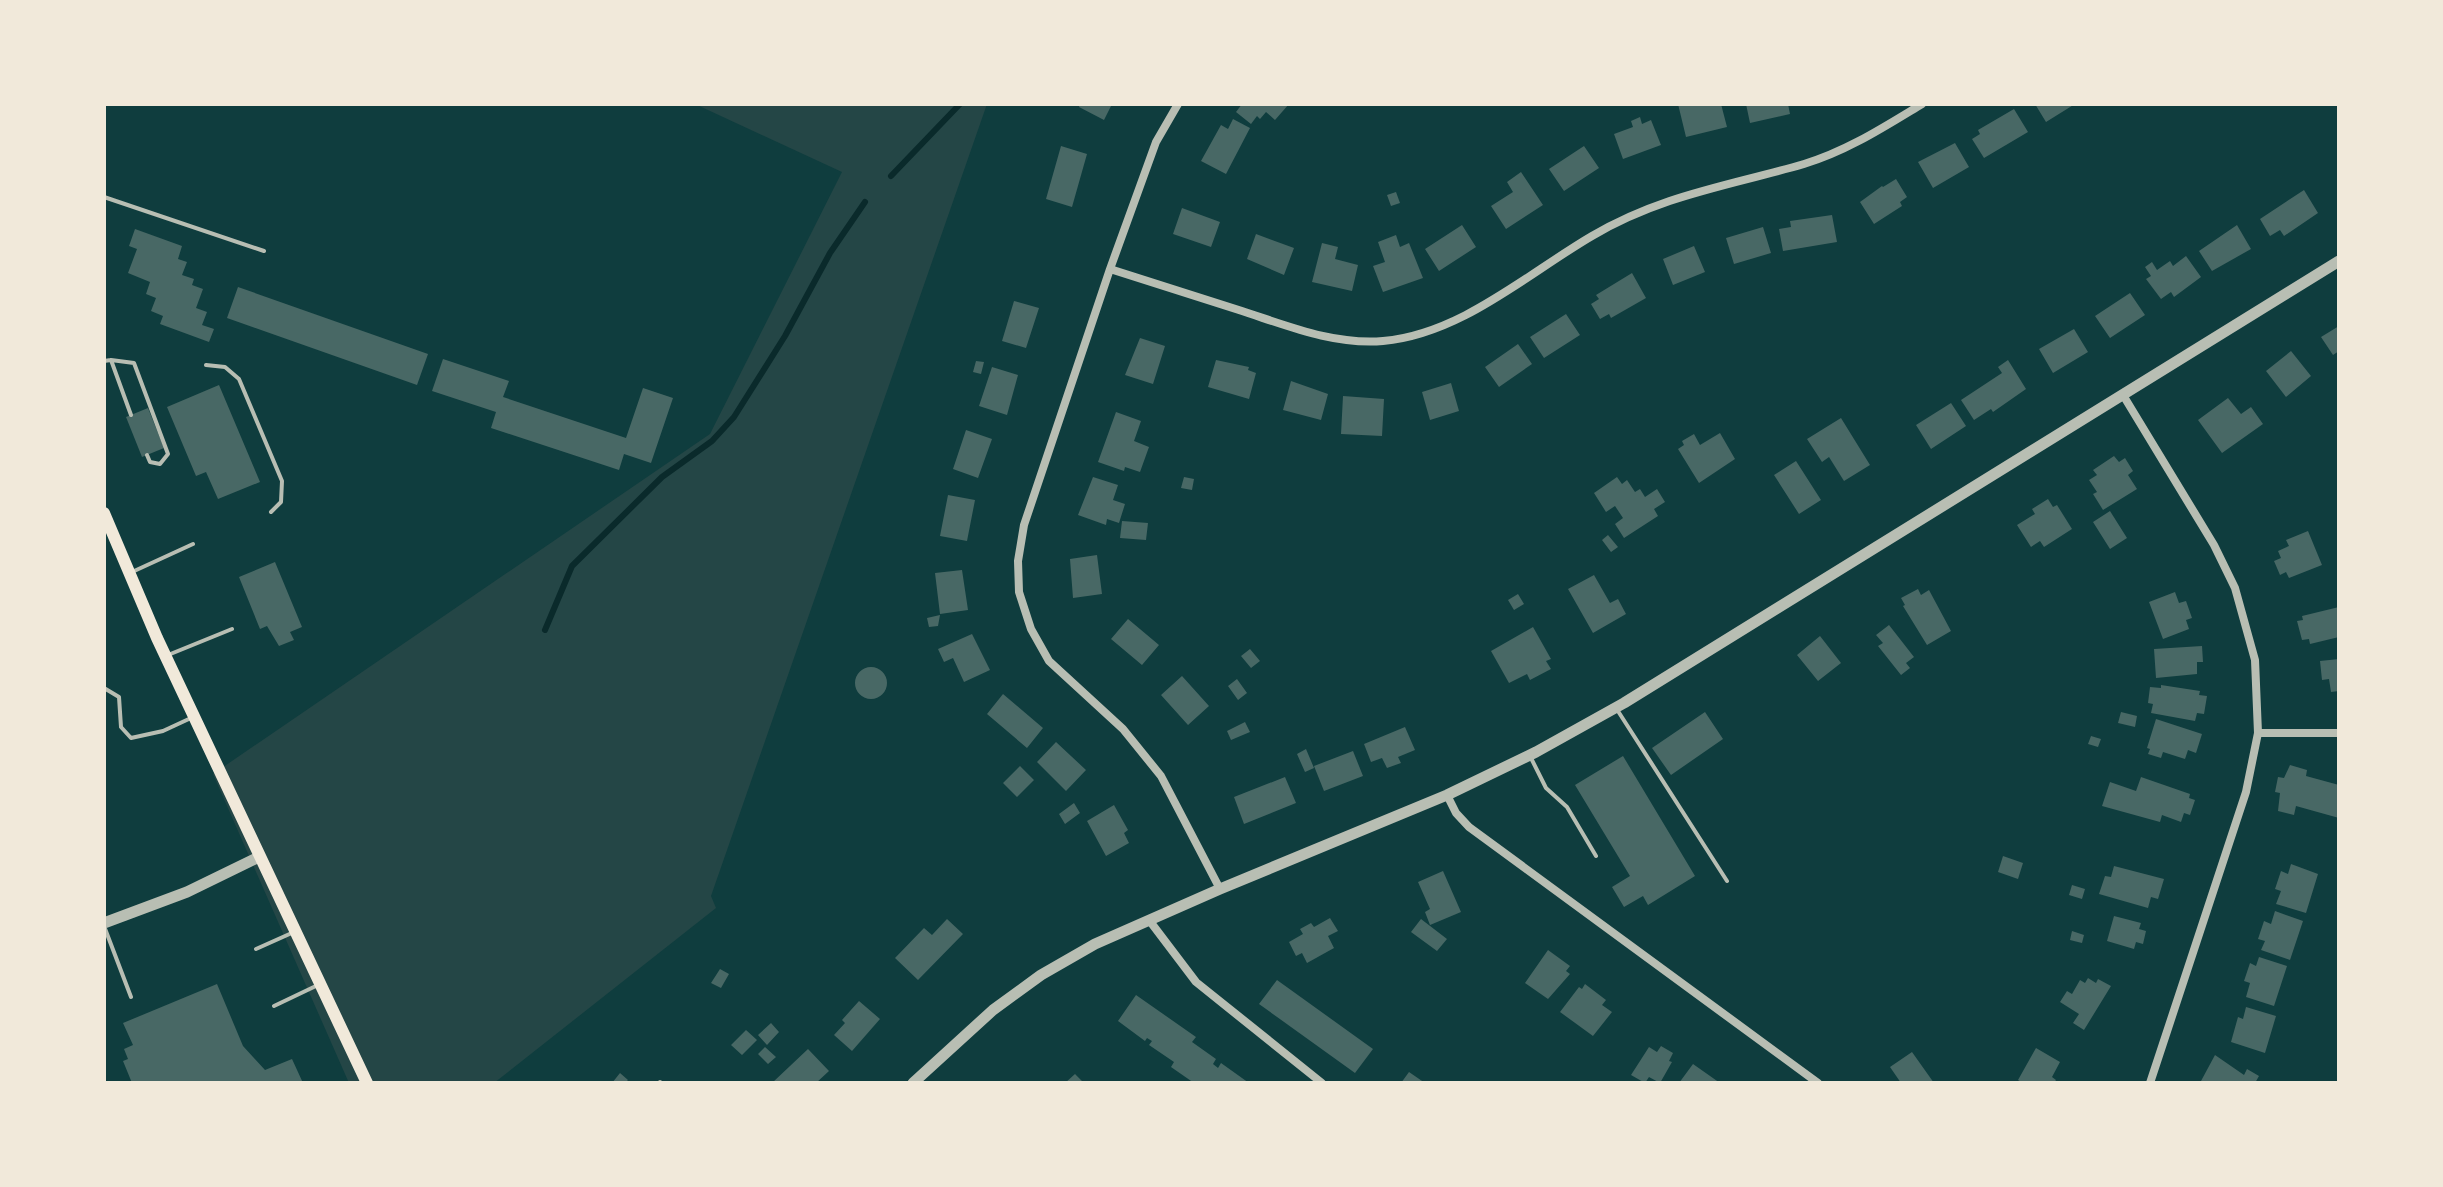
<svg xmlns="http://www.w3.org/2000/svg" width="2443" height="1187" font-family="Signika,sans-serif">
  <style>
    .green { fill: #244646 }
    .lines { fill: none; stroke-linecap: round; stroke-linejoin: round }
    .stream { stroke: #0a2a2b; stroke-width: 6 }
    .building { fill: #486865 }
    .service { stroke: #b8beb3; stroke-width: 4 }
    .minor { stroke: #b8beb3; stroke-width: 8 }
    .tertiary { stroke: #b8beb3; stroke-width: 11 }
    .secondary { stroke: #f1e9da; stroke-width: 12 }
  </style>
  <rect width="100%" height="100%" fill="#0f3d3e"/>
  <path class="green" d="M695,104H987L711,896L716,908L494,1083H349L213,774L710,434L842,172Z"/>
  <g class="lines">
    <path class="stream" d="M891,176L960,104
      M545,630L572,566L662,477L712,441L734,417L785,336L830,253L865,202"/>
  </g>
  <path class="building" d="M1080,104H1112L1104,120L1079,107Z
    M1242,104H1289L1275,120L1266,112L1260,119L1257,116L1251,124L1236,112Z
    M1678,104H1721L1727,127L1686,137Z
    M1746,104H1788L1790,114L1750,123Z
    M2035,104H2075L2046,122Z
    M2014,109L2028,132L1984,158L1972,139L1980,134L1978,130Z
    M1640,117L1642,124L1651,120L1661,145L1623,159L1614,134L1633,127L1631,121Z
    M1233,119L1250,128L1226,174L1201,161L1221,125L1228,129Z
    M1955,143L1969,167L1933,188L1918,162Z
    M1061,146L1087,154L1072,207L1046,199Z
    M1584,146L1599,168L1564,191L1549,169Z
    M1521,172L1543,205L1506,229L1491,206L1513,192L1507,182Z
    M1896,179L1907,197L1900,202L1902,206L1874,224L1860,202L1882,186L1883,187Z
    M2304,190L2318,213L2284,236L2280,230L2270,236L2260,219Z
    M1396,192L1400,203L1391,206L1387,195Z
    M1182,208L1220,222L1211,247L1173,234Z
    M1832,215L1837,242L1783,251L1779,229L1791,227L1790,221Z
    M1462,225L1476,247L1439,271L1425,249Z
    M2237,225L2251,249L2212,271L2199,251Z
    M1763,227L1771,253L1734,264L1726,238Z
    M135,229L182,246L178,259L187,262L182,275L194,279L192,285L203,289L196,308L207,312L202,325L214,329L209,342L160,324L163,316L151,311L156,298L146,294L150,282L128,273L137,249L129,246Z
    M1256,234L1294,248L1284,275L1247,259Z
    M1396,235L1400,247L1409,243L1423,278L1383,292L1373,266L1385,262L1378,242Z
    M1322,243L1338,247L1335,259L1358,265L1352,291L1312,282Z
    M1694,246L1705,272L1673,285L1663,259Z
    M2186,256L2201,277L2174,297L2171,292L2161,299L2146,279L2151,276L2145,267L2152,262L2157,270L2170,261L2173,266Z
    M1632,273L1646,298L1611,318L1609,314L1600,319L1591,304L1599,299L1596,295Z
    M238,287L428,354L417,385L227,318Z
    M2130,293L2145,315L2110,338L2095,316Z
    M1014,301L1039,308L1026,348L1002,341Z
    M1566,314L1580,335L1544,358L1530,337Z
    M2339,326V351L2333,355L2321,337Z
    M2074,329L2088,352L2053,373L2039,349Z
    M1140,338L1165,346L1153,384L1125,375Z
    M1518,344L1532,364L1499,387L1485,367Z
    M2291,351L2311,376L2286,397L2266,371Z
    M443,359L509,381L503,397L626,438L643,388L673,398L651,463L624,454L619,470L491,428L496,412L432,391Z
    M1216,360L1249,367L1248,370L1256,373L1249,399L1208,387Z
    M2008,360L2026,389L1993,412L1991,409L1974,420L1961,400L2002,373L1998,367Z
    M976,361L984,362L981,374L973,372Z
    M992,367L1018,375L1007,415L979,406Z
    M1291,381L1328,394L1321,420L1283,410Z
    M1451,383L1459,411L1430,420L1422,392Z
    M219,385L260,482L218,499L206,472L196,476L167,407Z
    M1343,396L1384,399L1382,436L1341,434Z
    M2228,398L2241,414L2251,407L2263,424L2222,453L2198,420Z
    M1951,403L1966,426L1931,449L1916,425Z
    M148,408L164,448L142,457L126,417Z
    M1116,412L1141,421L1134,441L1149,447L1140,472L1125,467L1124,471L1098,462Z
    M1841,418L1870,465L1844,481L1829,457L1822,462L1807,439Z
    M966,430L992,439L978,478L953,469Z
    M1720,433L1735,459L1699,483L1678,449L1684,445L1682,441L1694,434L1700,445Z
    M2114,456L2119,462L2125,458L2133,471L2128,475L2137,489L2103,510L2093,494L2097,492L2089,480L2097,475L2093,470Z
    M1796,461L1821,500L1799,514L1774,475Z
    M1093,477L1118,485L1113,500L1125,504L1119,523L1107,519L1106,525L1078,515Z
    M1184,477L1194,479L1192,490L1181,488Z
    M1617,477L1622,484L1627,480L1635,492L1640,489L1645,497L1657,489L1665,502L1654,509L1658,516L1624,538L1615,524L1623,518L1615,506L1606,512L1594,493Z
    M948,495L975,500L967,541L940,536Z
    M2048,499L2053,507L2057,505L2072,529L2044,547L2040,541L2031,547L2017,525L2035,514L2032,509Z
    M2110,511L2127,538L2110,549L2093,522Z
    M1122,521L1148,523L1146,540L1120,538Z
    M2308,531L2322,565L2289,578L2286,572L2280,575L2274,561L2281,558L2278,551L2289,546L2286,540Z
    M1608,535L1618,547L1611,552L1602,540Z
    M1097,555L1102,594L1073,598L1070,559Z
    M275,562L302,627L290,632L294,640L279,646L267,626L260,629L239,577Z
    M962,570L968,610L940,614L935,573Z
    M1594,575L1610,603L1618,599L1626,614L1593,633L1568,589Z
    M1918,589L1921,595L1929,590L1951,631L1927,645L1903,606L1905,605L1901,598Z
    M2175,592L2179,603L2186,601L2192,618L2186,620L2189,629L2163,639L2149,602Z
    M1518,594L1524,604L1514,610L1508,600Z
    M2339,607V637L2310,644L2309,639L2302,640L2297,621L2303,620L2302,616Z
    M940,615L938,626L929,627L927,618Z
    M1128,619L1159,645L1142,665L1111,639Z
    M1889,625L1914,657L1906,663L1910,668L1901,675L1878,646L1883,643L1876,635Z
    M1533,627L1551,659L1546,661L1551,669L1530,680L1527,674L1509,683L1491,651Z
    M972,634L990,670L964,682L953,658L944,662L938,649Z
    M1820,636L1841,663L1818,681L1797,655Z
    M2202,646L2203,662H2197V674L2156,678L2154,649Z
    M1250,649L1260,661L1251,668L1241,656Z
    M2339,659V691L2331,692L2329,679L2322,680L2320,661Z
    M855 683a16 16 0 1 1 32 0a16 16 0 1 1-32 0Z
    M1182,676L1209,706L1188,725L1161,695Z
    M1237,679L1247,693L1238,700L1228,686Z
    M2161,685L2200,691L2199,695L2207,696L2204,714L2197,713L2195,721L2151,713L2153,704L2148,703L2150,687L2161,688Z
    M1003,694L1043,728L1027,748L987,714Z
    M1705,712L1723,739L1671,775L1652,748Z
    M2121,712L2137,716L2135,727L2118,723Z
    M2156,719L2202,734L2196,753L2188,750L2185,759L2163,752L2161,758L2148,754L2150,749L2147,748Z
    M1245,722L1250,732L1231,740L1227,731Z
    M1405,727L1415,750L1398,757L1401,763L1387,768L1382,758L1371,762L1364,744Z
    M2091,736L2101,739L2098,747L2088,744Z
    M1056,742L1086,770L1066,791L1037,762Z
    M1306,749L1314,768L1305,772L1297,754Z
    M1353,751L1363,776L1324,791L1314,766Z
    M1623,756L1695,876L1648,905L1643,896L1624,907L1612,887L1630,876L1575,785Z
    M2290,765L2307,770L2306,776L2339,785V818L2296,806L2294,815L2278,811L2280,793L2275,792L2278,777L2284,778Z
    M1020,766L1034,780L1017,797L1003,783Z
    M1285,777L1296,803L1244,824L1234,797Z
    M2141,777L2190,794L2189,798L2195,800L2190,815L2184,813L2181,822L2162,815L2160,822L2102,806L2110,782L2136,791Z
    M1074,803L1080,813L1065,824L1059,814Z
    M1114,805L1128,830L1124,833L1129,843L1106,856L1087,821Z
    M2003,856L2023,863L2018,879L1998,872Z
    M2291,864L2318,874L2306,913L2276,904L2281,891L2275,889L2281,871L2288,874Z
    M2114,866L2164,879L2158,899L2151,897L2148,908L2099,894L2105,876L2111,877Z
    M1443,871L1461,912L1430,925L1425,912L1430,909L1418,882Z
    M2072,885L2085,889L2082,899L2069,895Z
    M2275,911L2303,921L2290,960L2261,950L2265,941L2258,939L2264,921L2271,924Z
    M2114,916L2141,923L2139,929L2146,931L2143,944L2136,942L2134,949L2107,941Z
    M1330,918L1338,931L1328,936L1334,948L1307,963L1302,953L1296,956L1289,942L1303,934L1300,929L1311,923L1314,927Z
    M947,919L963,934L918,980L895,958L924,928L932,935Z
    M1421,919L1447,939L1437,951L1411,932Z
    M2072,931L2084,935L2082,943L2070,940Z
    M1548,950L1570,966L1566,971L1570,974L1548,999L1525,983Z
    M2259,957L2287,966L2274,1006L2246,997L2250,983L2244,981L2250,963L2256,966Z
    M720,969L729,974L721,988L711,983Z
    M2088,978L2096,983L2098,979L2111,986L2084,1030L2073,1023L2079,1014L2060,1002L2067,991L2072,994L2080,980L2085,983Z
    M1277,980L1373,1049L1355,1073L1259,1004Z
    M217,984L243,1046L265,1070L292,1059L303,1083H132L123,1061L128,1059L124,1049L133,1045L123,1023Z
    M1585,984L1606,1000L1602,1005L1612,1012L1593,1036L1560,1012L1579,987L1582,989Z
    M1136,995L1196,1037L1192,1042L1216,1059L1213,1064L1218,1068L1221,1063L1249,1083H1194L1171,1067L1174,1062L1149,1045L1152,1041L1147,1038L1145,1041L1118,1021Z
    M859,1001L880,1019L852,1051L834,1035L845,1023L842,1020Z
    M2246,1007L2276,1016L2265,1053L2231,1042L2238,1017L2243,1019Z
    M771,1023L779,1032L767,1045L758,1035Z
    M746,1030L757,1040L742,1055L731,1045Z
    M1661,1046L1673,1053L1669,1061L1672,1062L1660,1083L1649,1077L1645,1083L1631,1075L1649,1047L1657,1052Z
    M765,1047L776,1057L768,1064L758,1054Z
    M2036,1048L2060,1062L2052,1077L2056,1080L2054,1083H2023L2018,1080Z
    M808,1049L829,1071L816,1083H772Z
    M1912,1052L1934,1083H1901L1890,1067Z
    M2215,1055L2244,1075L2247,1069L2259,1076L2255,1083L2201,1081Z
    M1693,1064L1720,1083H1679Z
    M1409,1072L1425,1083H1401Z
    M620,1073L628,1080L625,1083H612Z
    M1075,1074L1084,1083H1065Z"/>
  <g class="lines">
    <path class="service" d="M104,197L264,251
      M111,360L131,415
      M104,361L111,360L134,363L168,454L160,464L150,462L147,455
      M206,365L225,367L239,379L282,481L281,502L271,512
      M132,572L193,544
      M168,655L232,629
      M104,688L119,697L121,727L131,738L163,731L191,718
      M1616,708L1727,881
      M1530,756L1546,788L1567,807L1596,856
      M104,926L131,997
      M256,949L294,932
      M274,1006L318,985
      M660,1082L661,1083"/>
    <path class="minor" d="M1178,104L1156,142L1110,269L1024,525L1018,561L1019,592L1031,629L1049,661L1123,729L1161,776L1220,889
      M1110,269C1154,283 1198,297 1242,311C1288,326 1334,345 1383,341C1461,334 1527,274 1592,236C1662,195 1728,186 1804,164C1847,151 1884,127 1922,104
      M2123,395L2214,545L2235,588L2255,660L2258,733L2246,792L2150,1083
      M2258,733H2339
      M1447,795L1456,813L1469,827L1818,1083
      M1149,920L1196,982L1322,1083"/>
    <path class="tertiary" d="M104,923L187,892L259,857
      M913,1083L993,1010L1041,975L1095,944L1220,889L1447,795L1536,752L1624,703L2339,261"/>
    <path class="secondary" d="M104,513L157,638L367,1083"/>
  </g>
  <rect width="2443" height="1187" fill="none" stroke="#f1e9da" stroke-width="212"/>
</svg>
